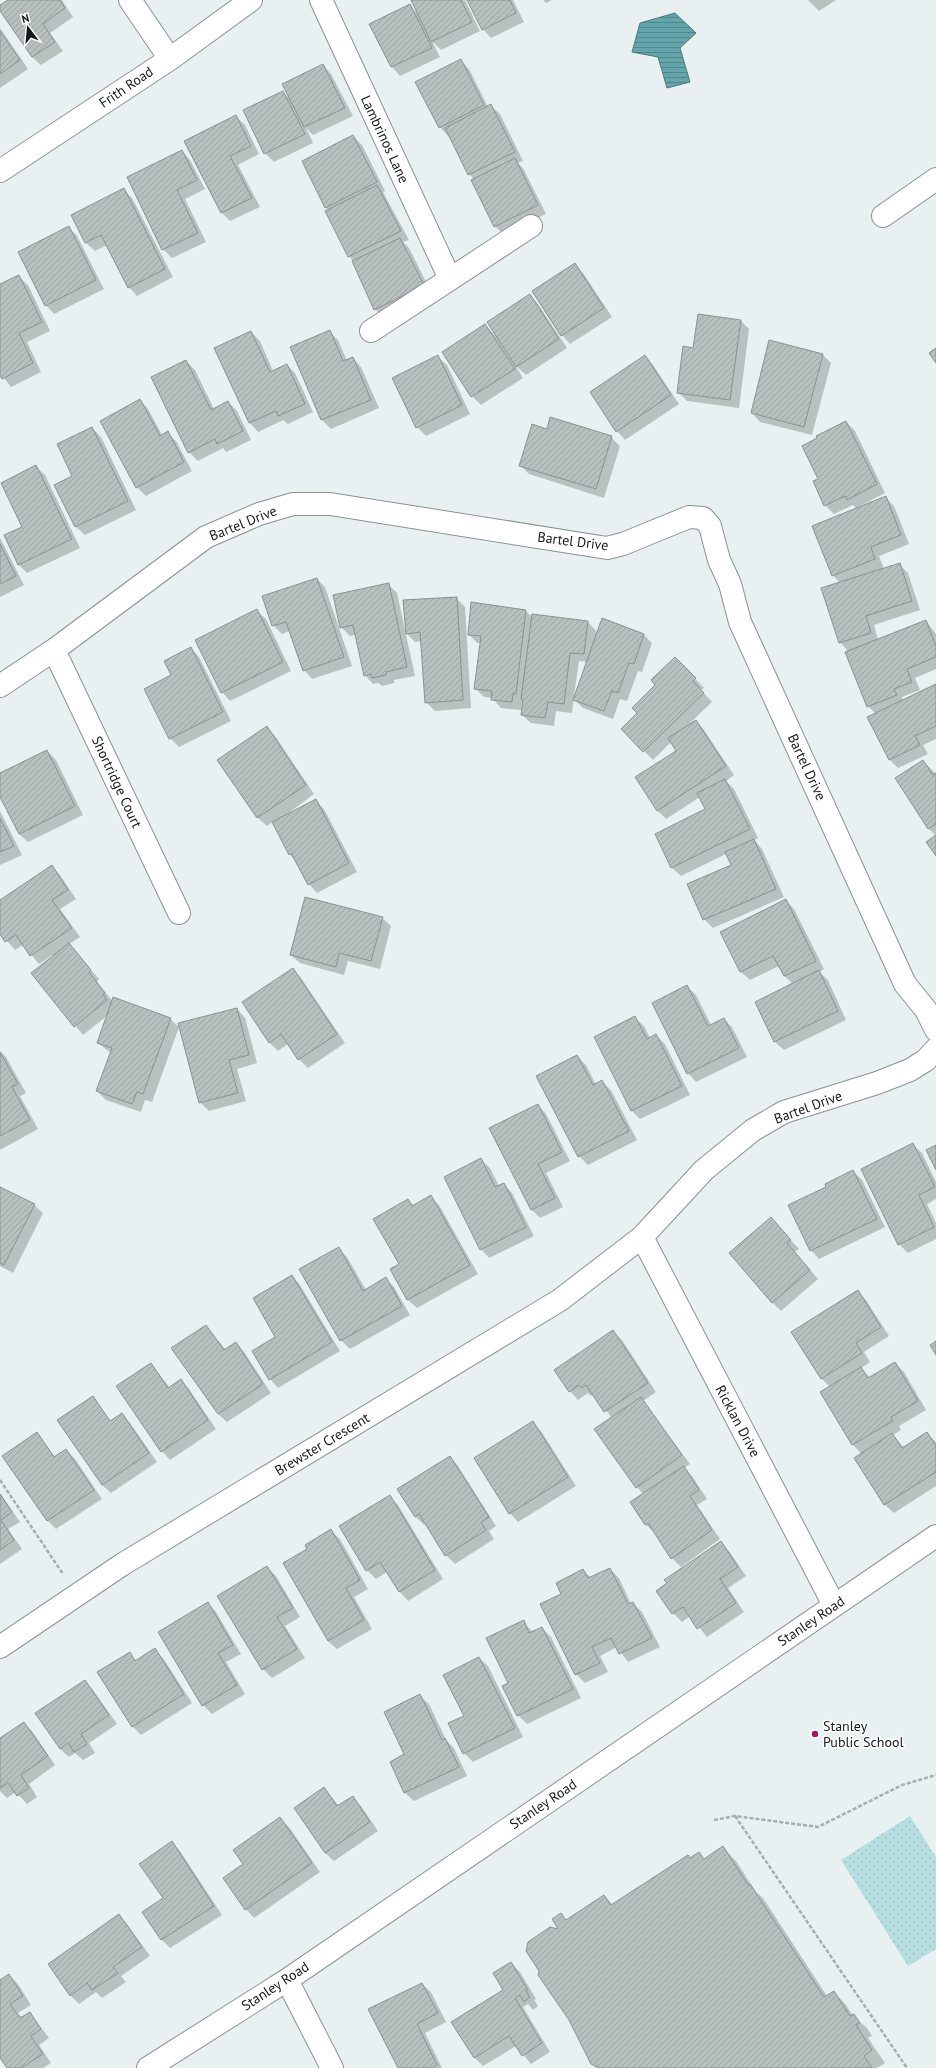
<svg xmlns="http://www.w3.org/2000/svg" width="936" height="2068" font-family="'PT Sans',sans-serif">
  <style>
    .park { fill: url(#park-dots) }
    .water { fill: url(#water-rules); stroke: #4c7b7e }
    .shadow { fill: #0003; fill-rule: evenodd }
    .building { fill: url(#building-hatch); stroke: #899192 }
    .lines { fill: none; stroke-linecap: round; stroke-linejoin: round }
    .minor-casing { stroke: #8a9292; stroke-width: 24 }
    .path { stroke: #a7adae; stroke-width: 2.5; stroke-dasharray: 4 2; stroke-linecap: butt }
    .minor { stroke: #fff; stroke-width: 22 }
    .poi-dot { fill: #9e1665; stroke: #fff; stroke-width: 1.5 }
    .labels { text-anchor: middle; stroke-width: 3; stroke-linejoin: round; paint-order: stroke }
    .street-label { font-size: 14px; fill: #161919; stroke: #fff }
    .poi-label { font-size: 14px; fill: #161919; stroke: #fff; text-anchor: start }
  </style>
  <defs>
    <pattern id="park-dots" width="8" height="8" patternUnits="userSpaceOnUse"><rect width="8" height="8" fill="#b7dfe2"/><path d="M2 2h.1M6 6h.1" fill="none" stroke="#9dbfc1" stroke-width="1.8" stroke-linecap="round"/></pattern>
    <pattern id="water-rules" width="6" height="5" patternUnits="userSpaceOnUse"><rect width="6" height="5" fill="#63a5aa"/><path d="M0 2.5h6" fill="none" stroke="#51868a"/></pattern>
    <pattern id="building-hatch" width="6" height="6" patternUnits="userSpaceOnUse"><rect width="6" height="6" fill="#b7bfbf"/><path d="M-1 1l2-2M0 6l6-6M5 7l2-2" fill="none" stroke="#9da4a4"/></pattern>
  </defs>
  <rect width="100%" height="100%" fill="#e8f0f1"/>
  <path class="park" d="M910,1816L936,1857V1949L908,1966L841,1860Z"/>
  <path class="water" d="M675,13L696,33L680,48L690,82L667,88L658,57L632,52L640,23Z"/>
  <path class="shadow" d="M10,0H62L73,17L50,33L63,51L41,65L32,57L0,9V7Z
    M412,0H465L480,31L441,50L432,41L440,57L400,76L392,67L371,25L410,6L419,15Z
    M468,0H513L524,22L491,38L483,29Z
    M543,0H552L546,3Z
    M808,0H836L819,11Z
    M0,28L28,69L0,88Z
    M460,60L469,69L488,107L491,106L500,114L523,161L518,163L523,168L546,214L504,235L495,226L474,179L469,174L450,135L448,136L440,127Z
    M323,65L331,74L353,116L313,135L306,128L313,143L274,162L265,153L283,92L291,100Z
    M236,117L245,125L259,154L238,165L260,207L230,221L222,213L186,142Z
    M353,136L362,145L385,191L383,192L409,240L403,242L409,248L432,294L384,318L375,309L354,262L349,256L326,207Z
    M182,151L190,160L205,189L185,199L206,242L172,258L163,249L128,178Z
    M124,190L132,198L173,277L137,296L129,287L107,245L95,251L86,243L72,216Z
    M69,228L77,236L104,289L54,314L46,305Z
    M574,265L583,273L612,317L570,344L562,335Z
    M19,277L28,285L50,331L27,342L41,372L11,387L0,373V286Z
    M530,295L538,304L567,348L526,375L515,365L523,378L481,405L472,396L485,325L496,336Z
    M740,320L749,329L739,408L687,401L678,392L694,349Z
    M329,331L338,340L347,361L353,358L361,367L379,408L331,429L322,420L292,347Z
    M251,332L260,341L273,371L287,365L295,373L313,412L288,424L283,420L258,432L250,423L216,349Z
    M822,354L831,363L812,435L760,422L752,413Z
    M645,356L653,365L679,404L625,440L617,431Z
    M438,357L447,365L470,414L426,436L417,427Z
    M186,361L195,370L214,409L228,402L237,411L251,440L226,452L223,448L198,461L189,452Z
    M140,400L148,409L162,435L167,433L176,441L192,471L146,496L137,487Z
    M846,422L855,431L885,493L856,508L853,505L834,514L825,505L819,479Z
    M92,428L101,437L136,510L85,535L76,527L55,485L74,476Z
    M547,430L611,437L620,446L604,498L529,474L520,465Z
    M36,467L45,475L80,548L27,573L18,564Z
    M886,498L894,506L909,544L879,556L884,569L899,564L908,573L920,610L874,625L878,640L926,621L936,634V669L915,678L920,690L902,697L903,700L936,685V739L923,745L928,754L898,768L890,760L869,717L876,714L868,706L849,652L840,642V583L833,575Z
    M0,538L24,585L0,597Z
    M317,579L325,587L352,666L312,679L304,670L290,631L282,634L273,625Z
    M388,584L397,593L415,676L394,680V683L382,686L378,683L373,684L365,675L356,635L350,636L341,627Z
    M456,598L465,607L471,708L435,711L426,702L422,641L415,642L405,632Z
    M257,611L266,619L291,671L230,701L222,692Z
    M526,611L532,617L588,622L596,631V637L603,620L644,635L652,643L642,672L638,671L627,701L620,699L613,719L583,708L574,699L572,713L556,711L554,726L531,723L522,715L524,702H522L521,710L501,708L492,698L484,697L475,688L481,643H477L469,634ZM579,661L588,662L575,696H574Z
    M191,648L199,657L231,721L179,747L170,738L173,676Z
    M675,658L704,688L701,690L712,702L689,724L696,721L704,730L734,775L726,781L734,789L758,838L754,840L762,849L784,897L713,928L704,919L732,866L726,854L681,876L672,868L656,835L707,809L700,797L666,819L658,811L678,751L672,741L653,760L622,729L638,713Z
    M266,728L275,736L314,794L279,820L316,801L324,809L357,872L317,893L309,884L297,862L289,854L273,822L267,826L258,818L219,760Z
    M47,751L56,760L83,815L28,842L19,834L0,794V775Z
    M923,761L936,774V836L929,829Z
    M0,811L22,855L0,865Z
    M52,866L60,875L76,899L60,909L80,937L69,944L99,979L97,982L113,1002L170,1019L179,1027L152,1102L145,1100L141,1112L106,1100L97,1091L111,1053L98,1043L108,1015L83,1035L32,974L53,956L52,955L39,964L23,945L15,950L0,933V901Z
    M786,901L794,909L824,969L819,972L828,980L846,1020L784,1050L775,1042L756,1003L793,984L784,976L779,966L750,980L741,972Z
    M382,918L391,926L380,969L348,961L344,975L300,963L291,955Z
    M293,969L301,978L345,1043L308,1068L299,1059L289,1043L278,1051L269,1042Z
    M687,986L696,995L711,1025L724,1019L732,1027L747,1057L696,1082L688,1073Z
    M237,1009L245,1018L257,1063L237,1069L246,1101L209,1111L200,1102Z
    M635,1018L644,1026L650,1038L656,1035L665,1044L690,1095L640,1119L632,1111L595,1037Z
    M0,1051L6,1057L26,1093L20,1096L38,1129L0,1150Z
    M577,1056L586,1065L596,1085L602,1082L611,1090L637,1140L588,1165L579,1156L538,1077Z
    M538,1105L546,1114L570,1161L546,1173L563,1207L540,1218L532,1210L490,1129Z
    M913,1145L922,1153L936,1182V1199L927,1204L936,1223V1239L908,1253L899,1244L862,1169Z
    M481,1160L490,1168L499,1186L504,1184L512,1193L534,1236L489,1258L481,1249Z
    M853,1171L862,1180L885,1227L819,1259L811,1250L828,1187Z
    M0,1188L34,1205L43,1213L13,1273L0,1266Z
    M430,1197L439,1205L478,1274L417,1308L408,1300L391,1270L400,1264L408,1200L414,1206Z
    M771,1219L799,1249L795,1252L818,1279L781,1311L772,1302Z
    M338,1248L347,1257L366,1290L386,1279L394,1287L410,1315L350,1349L341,1340Z
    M292,1276L300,1285L340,1351L278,1388L270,1379L277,1337Z
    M857,1291L866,1300L889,1336L864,1352L870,1362L861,1368L870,1378L895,1363L904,1372L926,1410L899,1426L901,1430L893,1435L904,1448L927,1433L936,1442V1486L894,1513L885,1505L855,1459L862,1454L853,1445L821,1392L830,1387L822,1379L792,1333Z
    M206,1326L226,1350L236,1343L244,1352L271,1393L227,1422L218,1414Z
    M613,1332L622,1340L656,1392L643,1401L690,1464L684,1468L692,1476L707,1499L697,1505L720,1539L681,1567L672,1558L655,1533L646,1525L631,1502L643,1494L637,1487L612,1418L593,1394L591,1396L588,1393L578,1400L570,1391Z
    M151,1364L170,1388L181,1381L189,1389L216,1429L170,1460L162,1451Z
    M92,1397L111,1421L122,1414L130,1423L157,1462L111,1493L102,1485Z
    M532,1422L541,1431L576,1486L518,1522L510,1513Z
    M36,1433L55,1457L66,1450L75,1459L102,1499L56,1529L48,1521L3,1456Z
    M450,1457L458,1466L496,1526L489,1531L494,1539L455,1564L446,1555L426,1523L424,1525L415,1516Z
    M0,1493L20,1522L8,1529L22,1549L0,1564Z
    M389,1497L398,1505L443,1579L408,1601L400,1592L387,1572L376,1579L367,1570Z
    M331,1531L340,1539L368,1589L354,1597L372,1629L337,1649L328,1641L284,1563L308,1549Z
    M721,1543L729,1551L746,1576L728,1588L744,1612L707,1637L690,1616L682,1622L673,1613Z
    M267,1567L276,1576L300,1617L285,1626L305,1658L272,1678L263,1669Z
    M610,1569L619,1578L631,1604L633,1603L642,1612L660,1647L628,1662L617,1647L600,1656L608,1672L585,1683L576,1674L563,1594L583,1570L591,1578Z
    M208,1604L216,1612L241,1654L226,1662L245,1694L212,1714L203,1705Z
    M523,1622L533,1632L542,1628L551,1637L581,1698L527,1724L518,1715L509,1684Z
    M154,1650L163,1658L192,1703L141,1735L133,1727L129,1654L137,1661Z
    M479,1658L488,1666L523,1737L473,1762L464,1753L465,1717Z
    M84,1681L93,1690L117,1724L89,1743L95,1753L83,1760L75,1753L69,1757L60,1749Z
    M420,1696L429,1704L446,1740L454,1748L467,1776L414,1801L405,1793L391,1762L406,1755Z
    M23,1723L32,1731L55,1765L29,1784L37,1797L27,1804L16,1792L7,1798L0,1791V1739Z
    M324,1788L339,1806L352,1798L361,1806L378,1831L334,1861L325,1853Z
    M280,1819L289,1827L320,1872L254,1918L246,1909L245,1865Z
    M172,1842L180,1851L222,1915L170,1948L162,1940L144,1912L164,1898Z
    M723,1848L736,1861L756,1892L763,1898L827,1996L834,1992L846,2005L853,2016L867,2028L872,2036L868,2038L885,2063L877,2068H596L592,2064L560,1930L561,1915L567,1921L604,1896L613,1905L690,1859L705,1860Z
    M119,1916L127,1924L150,1956L121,1976L126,1982L102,1998L96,1992L79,2004L70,1995Z
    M511,1963L520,1972L536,1999L534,2000L538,2006L533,2010L528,2004L523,2007L550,2052L531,2064L516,2046L483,2066L475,2058L453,2022L505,1990Z
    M9,1975L18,1984L31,2005L18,2013L22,2018L30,2013L49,2038L39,2045L51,2063L43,2068H8L0,2056V1981Z
    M422,1984L431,1992L446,2022L425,2033L442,2068H399Z"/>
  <path class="building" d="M8,0H60L65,8L43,24L55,42L32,57L0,11V5Z
    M411,0H461L472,22L431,42Z
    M467,0H510L516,13L482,30Z
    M410,4L432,48L391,67L369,24Z
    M0,31L20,60L0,74Z
    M461,59L484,105L439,128L415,82Z
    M323,64L345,108L304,127L282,84Z
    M283,91L305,134L264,154L243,110Z
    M491,104L515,152L468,175L445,128Z
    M236,115L251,146L230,156L252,198L221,213L184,141Z
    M353,135L377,182L325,208L302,161Z
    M182,150L197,180L177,190L198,233L162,250L127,177Z
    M515,158L538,205L494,227L471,180Z
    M377,185L401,231L348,257L325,211Z
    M124,188L165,269L128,288L101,235L85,243L71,215Z
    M69,226L96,280L45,306L18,252Z
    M400,238L424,285L374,310L352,261Z
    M575,263L604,308L561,336L532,291Z
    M19,275L42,322L19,333L33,363L2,379L0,375V284Z
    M530,294L559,339L516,367L487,322Z
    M698,314L741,320L730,400L677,393L683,346L693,348Z
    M485,324L515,369L471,397L442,352Z
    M330,330L343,361L353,357L371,400L321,420L290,347Z
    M251,331L270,372L287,364L305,404L278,416L276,411L249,423L214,348Z
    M769,340L823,354L804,427L751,413Z
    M936,348V363L929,353Z
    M438,355L462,405L416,428L392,378Z
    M645,355L671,395L616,432L590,392Z
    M186,360L211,410L228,401L243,431L217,444L215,439L188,453L151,377Z
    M140,399L160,436L168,431L184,462L136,488L100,421Z
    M550,417L612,436L596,489L519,466L532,424L547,429Z
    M846,421L877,484L847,500L845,496L824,506L813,481L818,479L802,446L817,438L816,436Z
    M92,427L128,501L75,527L54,485L72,476L57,444Z
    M36,465L72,539L18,565L4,535L22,527L1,483Z
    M886,496L901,535L871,547L875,559L832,576L812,526Z
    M0,544L16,576L0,584Z
    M900,563L912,601L866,616L871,633L839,643L821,588Z
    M317,578L344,657L303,671L286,622L272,626L262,596Z
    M389,583L407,667L386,672V675L372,678L371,674L364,676L353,625L340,628L333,595Z
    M457,597L463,700L425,703L420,632L406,634L403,600Z
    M471,602L526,610L516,694H513L512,702L491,700L492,691L474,689L481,636L468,635Z
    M257,609L283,662L221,693L195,640Z
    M532,614L588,621L584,654L570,653L564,704L548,702L545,718L521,715L523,699H521Z
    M602,618L644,634L634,664L629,663L618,693L612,691L604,711L573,700Z
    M926,620L936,646V657L907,669L912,682L894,689L897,695L867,707L845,652Z
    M191,647L223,712L169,739L144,689L171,675L164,661Z
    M675,657L696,678L693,681L704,693L643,752L621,729L637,713L632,708L655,685L651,680Z
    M936,684V726L915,736L920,745L889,760L867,717Z
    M696,720L726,766L657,811L635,777L676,751L668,738Z
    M267,726L306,785L257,818L217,760Z
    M47,750L75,806L19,834L0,797V773Z
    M923,760L933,775L936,773V824L928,829L895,778Z
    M725,779L750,829L671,868L655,834L705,809L697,793Z
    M316,799L349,863L308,885L291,853L289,855L272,822Z
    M0,818L14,846L0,852Z
    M936,835V856L926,842Z
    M754,839L776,889L703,920L687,884L731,865L725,852Z
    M52,865L68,890L52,900L72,928L30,956L16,935L5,942L0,934V900Z
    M305,897L383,917L371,961L339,953L336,967L290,955Z
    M786,899L816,961L784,976L773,956L740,972L720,932Z
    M69,943L91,970L89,972L105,993L103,994L107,1000L74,1027L31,973Z
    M293,968L337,1034L298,1060L281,1034L269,1043L242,1002Z
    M819,970L838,1011L774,1042L755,1002Z
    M687,985L708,1026L724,1018L739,1048L687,1074L652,1003Z
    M113,997L171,1018L143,1094L137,1092L132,1104L96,1091L112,1048L97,1043Z
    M237,1008L249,1055L229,1060L238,1093L199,1103L178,1023Z
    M635,1016L647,1039L656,1034L682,1086L631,1111L594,1037Z
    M0,1052L18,1084L12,1087L30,1120L0,1136Z
    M577,1055L593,1085L602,1080L629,1131L578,1157L536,1076Z
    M538,1104L562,1152L538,1164L555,1198L531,1210L489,1128Z
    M913,1143L935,1187L919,1195L934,1227L898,1245L861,1169Z
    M936,1145V1170L926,1150Z
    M481,1158L495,1187L504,1183L526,1227L480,1250L444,1177Z
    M853,1170L877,1219L810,1251L788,1205L826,1187L825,1184Z
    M0,1187L35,1204L4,1265L0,1263Z
    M431,1195L470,1265L407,1300L390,1269L399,1264L373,1219L408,1199L412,1206Z
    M771,1217L791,1240L787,1243L810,1270L772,1303L729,1253Z
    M339,1247L363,1291L386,1277L402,1306L340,1341L299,1269Z
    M292,1275L332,1342L269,1380L252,1351L275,1337L253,1298Z
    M858,1290L881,1327L856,1343L862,1353L821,1379L791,1332Z
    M206,1325L224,1350L236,1342L263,1384L218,1414L171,1348Z
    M613,1330L648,1383L604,1412L586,1385L582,1388L579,1385L569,1392L554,1370Z
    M936,1341V1355L930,1345Z
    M895,1362L918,1401L891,1417L893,1421L852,1445L820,1392L861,1367L868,1378Z
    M151,1363L168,1388L181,1379L208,1420L161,1452L116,1386Z
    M93,1396L110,1421L122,1413L149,1453L102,1485L57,1420Z
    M641,1397L682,1455L636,1488L594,1429Z
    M533,1421L568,1477L509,1514L474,1458Z
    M37,1432L54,1457L66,1449L94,1490L47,1521L2,1456Z
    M927,1432L936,1446V1472L884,1505L854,1458L892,1433L902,1448Z
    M450,1456L489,1517L481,1522L486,1530L445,1556L419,1514L415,1517L397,1489Z
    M684,1466L699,1490L690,1496L712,1530L671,1559L648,1523L645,1525L630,1502Z
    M0,1494L12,1512L1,1520L14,1540L0,1550Z
    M390,1495L435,1570L399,1592L380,1562L366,1571L339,1526Z
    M331,1529L360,1580L346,1588L364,1620L328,1641L283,1563L307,1549L305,1545Z
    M721,1541L738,1567L720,1579L736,1603L697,1629L683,1607L672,1614L656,1591L667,1583L664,1580Z
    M267,1566L293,1608L277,1617L297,1649L262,1670L217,1596Z
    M610,1568L628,1604L633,1602L652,1638L619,1654L611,1638L592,1647L600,1663L575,1675L540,1604L561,1594L556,1583L583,1569L588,1578Z
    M208,1602L233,1645L218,1653L237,1685L202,1706L158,1632Z
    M524,1620L529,1633L542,1627L573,1689L517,1716L502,1686L508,1683L486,1638Z
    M155,1648L184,1694L132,1727L97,1672L130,1652L135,1661Z
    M479,1657L515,1728L463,1754L448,1723L464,1716L443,1675Z
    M85,1680L109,1715L81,1734L87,1744L74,1752L68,1743L60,1749L35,1713Z
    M420,1694L442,1740L445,1738L459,1767L404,1793L390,1762L404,1754L384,1712Z
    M24,1722L48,1756L21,1775L29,1788L17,1796L8,1783L0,1788V1738Z
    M324,1787L337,1806L353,1796L370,1822L325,1853L294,1808Z
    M280,1817L312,1863L245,1910L223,1878L243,1864L233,1850Z
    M172,1841L214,1906L161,1940L142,1912L163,1898L139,1864Z
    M723,1846L748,1885L750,1884L824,1997L834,1991L850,2016L854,2014L860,2023L856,2025L872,2050L864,2056L872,2068H600L591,2064L569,2020L538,1975L539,1971L526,1951L528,1942L550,1927L558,1929L552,1919L561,1913L566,1920L604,1895L611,1905L688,1855L690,1858L699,1852L704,1859Z
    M119,1914L142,1947L113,1967L118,1973L92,1990L87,1983L70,1996L48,1964Z
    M511,1962L528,1990L526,1991L530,1997L524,2002L520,1995L515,1998L542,2043L522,2056L509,2036L474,2058L451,2022L503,1990L493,1973Z
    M9,1974L23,1996L10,2004L20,2018L30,2012L41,2029L31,2036L43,2054L21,2068H7L0,2058V1980Z
    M422,1983L438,2013L417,2024L437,2065L432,2068H398L368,2009Z"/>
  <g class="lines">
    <g class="minor-casing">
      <path id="minor" d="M130,0L170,59
        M321,0L450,279
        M0,171L170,59L251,0
        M883,216L936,179
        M371,331L531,226
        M54,650L179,913
        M0,686L54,650L206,537L259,514L293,504H330L607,548L623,544L689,517L703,518L710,526L719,560L730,584L740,622L905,984L926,1010L936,1030
        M642,1237L834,1605
        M0,1647L123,1564L560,1300L642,1237L704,1170L753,1130L784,1112L877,1083L910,1070L926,1060L936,1049
        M287,1980L332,2068
        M148,2068L287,1980L936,1536"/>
    </g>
    <path class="path" d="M0,1480L63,1574
      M735,1816L907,2068
      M714,1820L735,1816L818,1827L902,1785L936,1775"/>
    <use href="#minor" class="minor"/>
  </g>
  <circle class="poi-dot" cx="815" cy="1734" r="4"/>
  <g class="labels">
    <g class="street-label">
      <text transform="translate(126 87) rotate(-34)" y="5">Frith Road</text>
      <text transform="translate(385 139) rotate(65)" y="5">Lambrinos Lane</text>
      <text transform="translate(243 523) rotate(-22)" y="5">Bartel Drive</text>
      <text transform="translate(573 541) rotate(7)" y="5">Bartel Drive</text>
      <text transform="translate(807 767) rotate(65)" y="5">Bartel Drive</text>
      <text transform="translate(117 782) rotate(65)" y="5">Shortridge Court</text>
      <text transform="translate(808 1107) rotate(-20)" y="5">Bartel Drive</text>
      <text transform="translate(738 1421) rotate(62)" y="5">Ricklan Drive</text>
      <text transform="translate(322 1444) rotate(-31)" y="5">Brewster Crescent</text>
      <text transform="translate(811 1621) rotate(-34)" y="5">Stanley Road</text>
      <text transform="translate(543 1804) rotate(-34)" y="5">Stanley Road</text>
      <text transform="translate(275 1986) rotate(-33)" y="5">Stanley Road</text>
    </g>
    <g class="poi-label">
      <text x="823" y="1731">Stanley<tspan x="823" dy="16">Public School</tspan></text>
    </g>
  </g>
  <g transform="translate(28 28) rotate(344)" stroke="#ffffff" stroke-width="3" paint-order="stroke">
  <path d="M0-3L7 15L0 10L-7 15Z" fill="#161919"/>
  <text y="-6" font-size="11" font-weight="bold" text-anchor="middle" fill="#161919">N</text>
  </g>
</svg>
